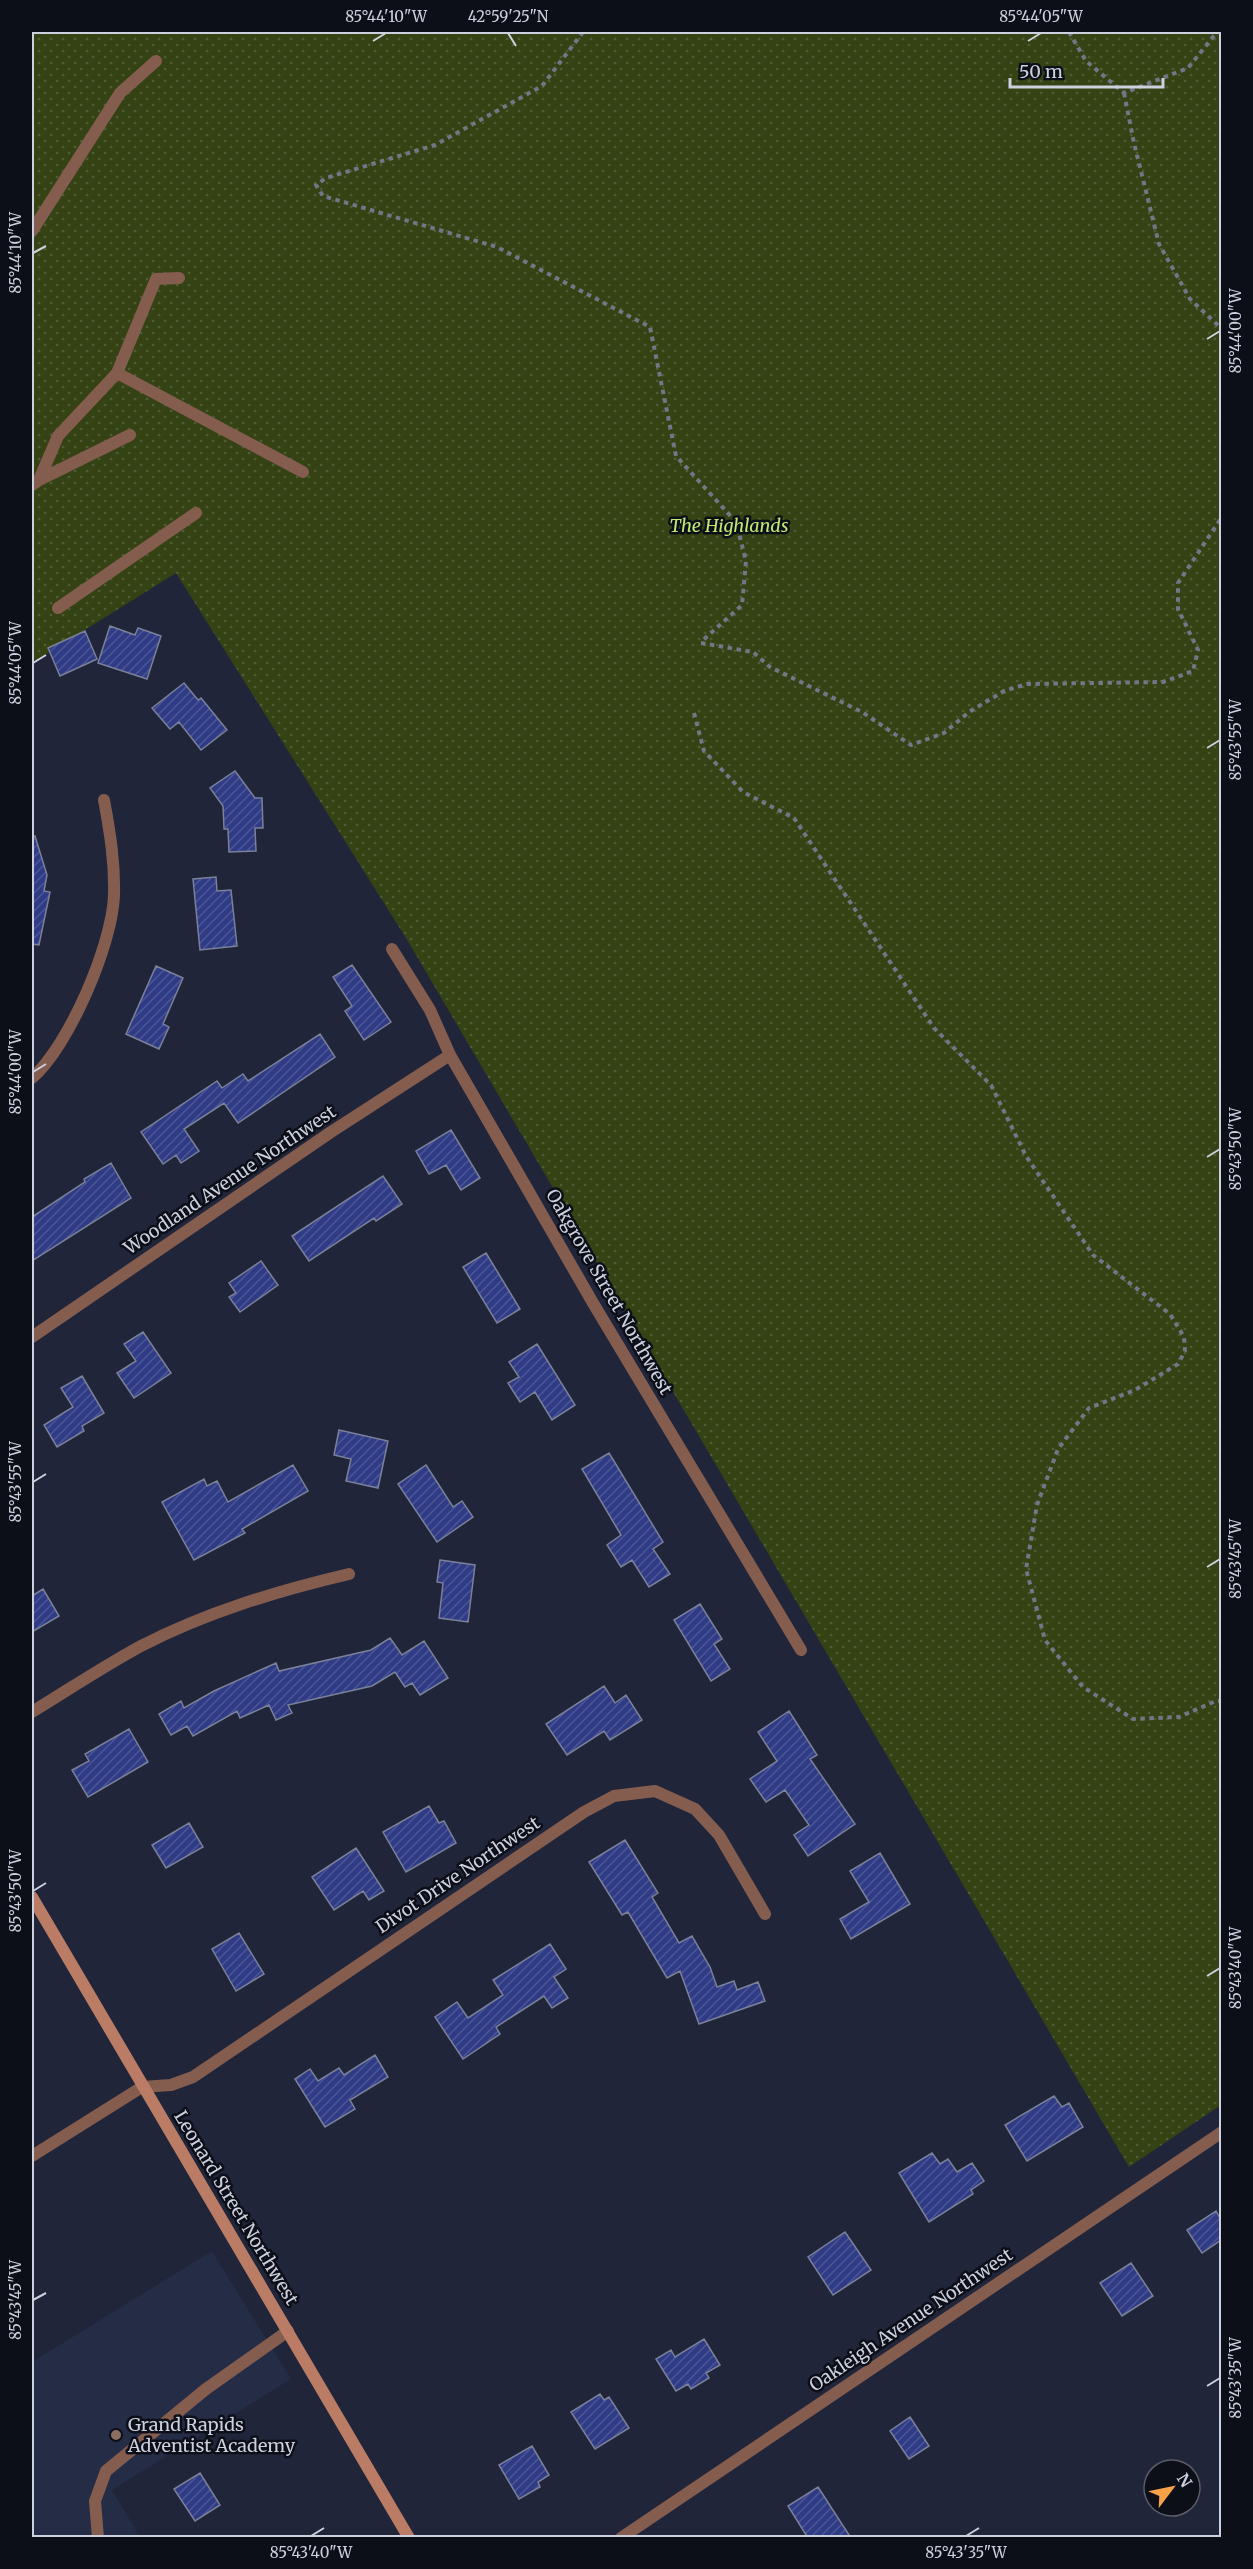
<svg xmlns="http://www.w3.org/2000/svg" width="1253" height="2569" font-family="Merriweather,serif">
  <style>
    .built { fill: #252c46 }
    .grass { fill: url(#grass-dots) }
    .building { fill: url(#building-hatch); stroke: #7a8199; stroke-width: 1.5 }
    .lines { fill: none; stroke-linecap: round; stroke-linejoin: round }
    .path { stroke: #727788; stroke-width: 4; stroke-dasharray: 4.5 4.5; stroke-linecap: butt }
    .lane { stroke: #845d4f; stroke-width: 12 }
    .street { stroke: #845d4f; stroke-width: 12 }
    .secondary { stroke: #ba7c65; stroke-width: 12 }
    .ticks { fill: none; stroke: #cdd1df; stroke-width: 2 }
    .education-dot { fill: #8d6e63; stroke: #0c0f18; stroke-width: 2 }
    .labels { text-anchor: middle; stroke-width: 5; stroke-linejoin: round; paint-order: stroke }
    .park-label { font-size: 18px; font-style: italic; fill: #c2e971; stroke: #0c0f18 }
    .street-label { font-size: 18px; fill: #cdd1df; stroke: #0c0f18 }
    .poi-label { font-size: 18px; fill: #cdd1df; stroke: #0c0f18; text-anchor: start }
    .neatline { fill: none; stroke: #cdd1df; stroke-width: 2 }
    .ticks-label { font-size: 15px; text-anchor: middle; fill: #cdd1df }
  </style>
  <defs>
    <pattern id="grass-dots" width="8" height="8" patternUnits="userSpaceOnUse" patternTransform="scale(1.5)"><rect width="8" height="8" fill="#344214"/><path d="M2 2h.1M6 6h.1" fill="none" stroke="#505c36" stroke-width="1.8" stroke-linecap="round"/></pattern>
    <pattern id="building-hatch" width="6" height="6" patternUnits="userSpaceOnUse" patternTransform="scale(1.5)"><rect width="6" height="6" fill="#2f3b85"/><path d="M-1 1l2-2M0 6l6-6M5 7l2-2" fill="none" stroke="#4c5696"/></pattern>
  </defs>
  <rect width="100%" height="100%" fill="#202539"/>
  <path class="built" d="M212,2251L291,2379L112,2490L140,2537L32,2538V2362Z"/>
  <path class="grass" d="M32,32H1221V2105L1129,2167L406,938L176,573L35,661L32,655Z"/>
  <path class="building" d="M110,626L135,635L138,628L161,636L147,679L98,663Z
    M85,631L97,659L60,676L48,648Z
    M184,683L198,700L201,698L227,730L201,750L179,722L170,729L152,708Z
    M235,771L255,798H262L263,828H255L256,851L229,852L228,829H224L223,806L210,788Z
    M35,836L47,875L44,891L50,892L39,945L32,944V837Z
    M216,877L217,891L231,890L237,946L200,950L193,879Z
    M352,965L391,1022L364,1040L345,1011L352,1006L333,977Z
    M156,966L183,978L163,1024L169,1027L159,1049L126,1034Z
    M320,1034L335,1057L238,1123L224,1103L184,1129L199,1151L181,1163L176,1155L163,1164L141,1132L217,1081L222,1088L243,1074L248,1081Z
    M451,1130L480,1178L461,1190L446,1165L429,1174L416,1151Z
    M111,1163L131,1198L32,1261V1217L85,1182L84,1179Z
    M383,1176L402,1204L376,1221L374,1218L309,1261L292,1236Z
    M486,1253L520,1309L497,1323L463,1267Z
    M261,1261L278,1285L240,1312L229,1297L236,1293L229,1283Z
    M143,1332L171,1373L134,1398L117,1373L136,1361L124,1344Z
    M537,1344L575,1405L552,1420L535,1392L520,1402L508,1383L519,1377L509,1362Z
    M82,1376L104,1413L82,1426L84,1431L57,1447L44,1425L73,1407L61,1388Z
    M339,1430L388,1441L378,1488L346,1481L351,1459L334,1455Z
    M609,1453L663,1542L653,1549L670,1574L649,1587L632,1560L621,1567L607,1545L621,1535L582,1469Z
    M293,1465L308,1491L242,1529L245,1533L194,1560L162,1502L204,1479L207,1486L217,1481L228,1502Z
    M426,1465L453,1507L462,1501L473,1517L437,1542L398,1484Z
    M440,1560L475,1565L468,1622L439,1618L443,1583L437,1582Z
    M43,1589L59,1616L32,1632V1596Z
    M700,1604L722,1639L714,1644L730,1669L711,1681L674,1620Z
    M390,1638L402,1655L424,1641L448,1678L420,1695L412,1683L405,1687L395,1672L372,1686L288,1705L292,1713L276,1720L269,1705L240,1718L237,1711L193,1736L187,1726L171,1735L159,1714L181,1701L184,1708L214,1691L276,1663L279,1671L371,1650Z
    M604,1686L615,1703L626,1695L642,1720L610,1740L604,1731L567,1755L546,1724Z
    M789,1711L817,1755L810,1759L855,1824L808,1856L794,1835L809,1825L785,1790L766,1802L750,1779L777,1761L758,1732Z
    M129,1729L148,1762L88,1797L72,1770L89,1761L85,1754Z
    M429,1806L439,1823L444,1821L456,1843L406,1872L383,1832Z
    M189,1823L203,1847L166,1868L152,1845Z
    M625,1840L658,1893L652,1897L679,1943L692,1936L710,1967L717,1987L734,1981L737,1990L758,1982L765,2001L699,2024L680,1971L667,1978L628,1912L622,1915L589,1862Z
    M356,1848L384,1891L369,1900L363,1891L334,1910L312,1877Z
    M880,1853L910,1904L851,1939L840,1919L869,1902L850,1871Z
    M239,1933L264,1974L236,1991L212,1949Z
    M550,1944L566,1969L554,1977L568,1998L552,2008L544,1996L496,2027L500,2034L463,2059L435,2017L457,2002L468,2018L503,1995L493,1980Z
    M375,2055L388,2077L350,2100L355,2109L325,2127L295,2079L310,2069L318,2081L339,2068L344,2075Z
    M1054,2096L1062,2107L1069,2103L1083,2127L1027,2161L1005,2125Z
    M932,2153L940,2164L948,2159L957,2172L972,2163L984,2181L971,2190L973,2194L929,2222L899,2173Z
    M1216,2211L1221,2220V2240L1202,2253L1187,2230Z
    M845,2232L871,2270L833,2295L808,2257Z
    M1131,2263L1153,2296L1122,2316L1100,2283Z
    M704,2339L720,2365L706,2373L709,2378L691,2389L688,2384L676,2391L656,2359L671,2350L675,2357Z
    M600,2394L604,2400L609,2397L629,2428L595,2449L571,2412Z
    M910,2417L929,2446L909,2459L890,2431Z
    M532,2446L549,2475L538,2482L540,2487L519,2499L499,2465Z
    M200,2473L220,2505L195,2521L174,2489Z
    M818,2487L851,2538H808L788,2506Z"/>
  <g class="lines">
    <path class="path" d="M583,32L542,86L435,145L326,178L316,185L323,196L497,247L650,327L676,456L736,522L746,561L742,605L701,642
      M1069,32L1086,61L1124,93L1188,68L1217,32
      M1124,93L1134,143L1159,244L1190,299L1222,329
      M701,643L753,652L770,667L862,712L911,745L944,733L969,712L1004,691L1027,684L1163,682L1193,671L1198,650L1178,609V583L1222,517
      M694,713L704,751L743,792L794,818L934,1028L991,1085L1026,1156L1093,1255L1170,1314L1184,1337L1185,1351L1178,1364L1135,1390L1089,1408L1058,1449L1037,1505L1026,1569L1045,1640L1083,1687L1133,1719L1179,1717L1216,1701H1222"/>
    <path class="lane" d="M32,231L120,93L156,61
      M117,373L156,279L179,278
      M39,480L130,435
      M32,485L39,480L58,436L117,373L303,472
      M58,608L196,513
      M98,2538L95,2501L106,2471L206,2389L288,2331"/>
    <path class="street" d="M392,949L430,1010L450,1055L593,1303L801,1650
      M32,1078C69,1046 112,945 114,896C115,863 110,832 104,800
      M32,1337L331,1132L450,1055
      M32,1712C68,1690 104,1666 141,1646C207,1612 277,1591 349,1574
      M32,2156L142,2087L171,2085L193,2077L584,1812L614,1796L655,1791L695,1809L719,1835L765,1914
      M621,2538L1222,2132"/>
    <path class="secondary" d="M32,1897L409,2538"/>
  </g>
  <path class="ticks" d="M508,33L516,46M373,41L386,33M1028,41L1041,33M33,253L46,246M1207,339L1220,331M33,663L46,655M1207,748L1220,740M33,1072L46,1064M1207,1157L1220,1149M33,1482L46,1474M1207,1567L1220,1559M33,1891L46,1883M1207,1976L1220,1968M33,2300L46,2293M1207,2386L1220,2378M311,2536L324,2528M966,2536L979,2528"/>
  <circle class="education-dot" cx="116" cy="2435" r="6"/>
  <g class="labels">
    <g class="park-label">
      <text x="729" y="532">The Highlands</text>
    </g>
    <g class="street-label">
      <text transform="translate(230 1180) rotate(-34)" y="6">Woodland Avenue Northwest</text>
      <text transform="translate(609 1292) rotate(60)" y="6">Oakgrove Street Northwest</text>
      <text transform="translate(458 1875) rotate(-34)" y="6">Divot Drive Northwest</text>
      <text transform="translate(236 2208) rotate(59)" y="6">Leonard Street Northwest</text>
      <text transform="translate(911 2320) rotate(-34)" y="6">Oakleigh Avenue Northwest</text>
    </g>
    <g class="poi-label">
      <text x="128" y="2431">Grand Rapids<tspan x="128" dy="21">Adventist Academy</tspan></text>
    </g>
  </g>
  <rect width="1253" height="2569" fill="none" stroke="#0c0f18" stroke-width="66"/>
  <g transform="translate(1172 2488) rotate(58)"><circle r="28" fill="#0c0f18" stroke="#595d68" stroke-width="1.5"/>
  <path d="M0-4.5L10 22L0 15L-10 22Z" fill="#f7a149"/>
  <text y="-9" font-size="16" font-weight="bold" text-anchor="middle" fill="#cdd1df">N</text>
  </g>
  <path d="M1010 78v9h153v-9" fill="none" stroke="#cdd1df" stroke-width="3"/>
  <text x="1019" y="78" font-size="18" fill="#cdd1df" stroke="#0c0f18" stroke-width="4.5" paint-order="stroke">50 m</text>
  <rect x="33" y="33" width="1187" height="2503" class="neatline"/>
  <g class="ticks-label">
    <text x="386" y="22">85°44'10"W</text>
    <text x="508" y="22">42°59'25"N</text>
    <text x="1041" y="22">85°44'05"W</text>
    <text transform="translate(16 253) rotate(-90)" y="5">85°44'10"W</text>
    <text transform="translate(1236 331) rotate(-90)" y="5">85°44'00"W</text>
    <text transform="translate(16 663) rotate(-90)" y="5">85°44'05"W</text>
    <text transform="translate(1236 740) rotate(-90)" y="5">85°43'55"W</text>
    <text transform="translate(16 1072) rotate(-90)" y="5">85°44'00"W</text>
    <text transform="translate(1236 1149) rotate(-90)" y="5">85°43'50"W</text>
    <text transform="translate(16 1482) rotate(-90)" y="5">85°43'55"W</text>
    <text transform="translate(1236 1559) rotate(-90)" y="5">85°43'45"W</text>
    <text transform="translate(16 1891) rotate(-90)" y="5">85°43'50"W</text>
    <text transform="translate(1236 1968) rotate(-90)" y="5">85°43'40"W</text>
    <text transform="translate(16 2300) rotate(-90)" y="5">85°43'45"W</text>
    <text transform="translate(1236 2378) rotate(-90)" y="5">85°43'35"W</text>
    <text x="311" y="2558">85°43'40"W</text>
    <text x="966" y="2558">85°43'35"W</text>
  </g>
</svg>
